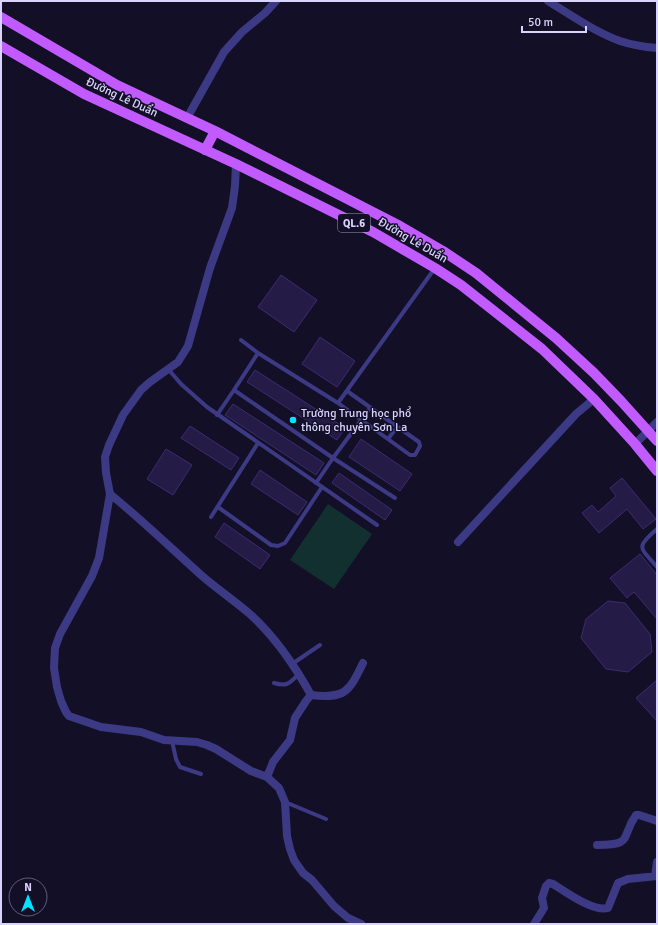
<svg xmlns="http://www.w3.org/2000/svg" width="658" height="925" font-family="Signika,sans-serif">
  <style>
    .green { fill: #12302f }
    .building { fill: #241b47; stroke: #3b2d73 }
    .lines { fill: none; stroke-linecap: round; stroke-linejoin: round }
    .service { stroke: #3d3a85; stroke-width: 4 }
    .minor { stroke: #3d3a85; stroke-width: 8 }
    .primary { stroke: #c25bff; stroke-width: 10 }
    .poi-dot { fill: #00e5ff; stroke: #130f26; stroke-width: 1.5 }
    .labels { text-anchor: middle; stroke-width: 3; stroke-linejoin: round; paint-order: stroke }
    .shield { fill: #130f26; stroke: #9e99be; stroke-width: 1 }
    .shield-label { font-size: 11px; font-weight: bold; fill: #d9d4ff }
    .street-label { font-size: 12px; fill: #d9d4ff; stroke: #130f26 }
    .poi-label { font-size: 12px; fill: #d9d4ff; stroke: #130f26; text-anchor: start }
  </style>
  <rect width="100%" height="100%" fill="#130f26"/>
  <path class="green" d="M328,504L372,534L334,589L290,560Z"/>
  <path class="building" d="M281,275L317,300L294,332L258,307Z
    M320,337L355,361L337,387L302,364Z
    M255,370L345,428L337,440L247,382Z
    M233,404L324,463L316,475L225,415Z
    M190,426L239,458L231,470L181,438Z
    M361,439L412,474L400,491L349,457Z
    M166,449L192,465L173,495L147,479Z
    M260,470L307,502L298,515L251,484Z
    M339,473L392,510L385,520L332,483Z
    M622,478L656,519L643,529L627,509L599,533L582,513L592,505L598,512L616,496L610,488Z
    M224,523L270,555L260,569L215,537Z
    M640,554L657,575V619L634,592L627,598L610,578Z
    M608,601L625,603L650,634L652,652L628,672L606,669L581,638L586,619Z
    M657,680V721L636,698Z"/>
  <g class="lines">
    <path class="service" d="M241,340L258,353L338,403L410,455H415L420,446L419,442L347,391
      M258,353L234,390L333,458L395,498
      M169,370L181,384L207,407L377,525
      M338,403L435,268
      M217,415L234,390
      M388,439L397,427
      M316,483L333,458L370,408
      M218,507L271,545L278,546L285,543L322,487
      M211,517L258,443
      M657,529C635,548 640,547 657,567
      M292,664L320,645
      M274,683C288,687 289,683 299,674
      M172,741L176,759L180,767L201,774
      M285,802L326,819"/>
    <path class="minor" d="M548,1C571,15 595,32 620,41C632,45 644,47 657,48
      M187,118L224,52L242,32L265,13L276,1
      M236,164L235,186L232,208L210,268L188,346L178,362L150,382L141,390L123,415L109,445L105,457L106,473L110,494L99,558L92,576L60,634L55,648L54,668L57,687L61,701L66,712L69,716L101,727L141,732L164,740L197,742L207,745L216,749L251,771L267,777L279,788L285,802L287,836L290,849L294,860L303,873L312,880L334,906L348,918L361,924
      M635,444L657,422
      M110,494C142,520 171,548 201,575C217,589 235,601 251,615C276,638 295,666 311,695
      M458,542L576,414L594,399
      M311,695C345,699 349,692 363,663
      M267,777L273,762L290,740L295,718L306,701L311,695
      M597,845C634,845 620,838 636,815H639L657,821
      M655,876L657,862
      M534,924L544,908L542,898L546,886L549,883L553,884C566,892 593,912 608,908L618,883L628,879L657,876"/>
    <path class="primary" d="M1,17L117,85L215,131L400,226L443,251L476,273L556,338L594,373L621,401L657,441
      M1,46L84,94L236,164L373,232L435,268L461,285L542,349L594,399L635,444L657,471
      M205,150L215,131"/>
  </g>
  <circle class="poi-dot" cx="293" cy="420" r="4"/>
  <g class="labels">
    <rect class="shield" x="338" y="214" width="32" height="18" rx="3"/>
    <g class="shield-label">
      <text x="354" y="227">QL.6</text>
    </g>
    <g class="street-label">
      <text transform="translate(122 97) rotate(25)" y="4">Đường Lê Duẩn</text>
      <text transform="translate(413 240) rotate(30)" y="4">Đường Lê Duẩn</text>
    </g>
    <g class="poi-label">
      <text x="301" y="417">Trường Trung học phổ<tspan x="301" dy="14">thông chuyên Sơn La</tspan></text>
    </g>
  </g>
  <rect width="658" height="925" fill="none" stroke="#d9d4ff" stroke-width="4"/>
  <g transform="translate(28 897)"><circle r="19" fill="#130f26" stroke="#625e7d"/>
  <path d="M0-3L7 15L0 10L-7 15Z" fill="#00e5ff"/>
  <text y="-6" font-size="11" font-weight="bold" text-anchor="middle" fill="#d9d4ff">N</text>
  </g>
  <path d="M522 26v6h64v-6" fill="none" stroke="#d9d4ff" stroke-width="2"/>
  <text x="528" y="26" font-size="12" fill="#d9d4ff" stroke="#130f26" stroke-width="3" paint-order="stroke">50 m</text>
</svg>
